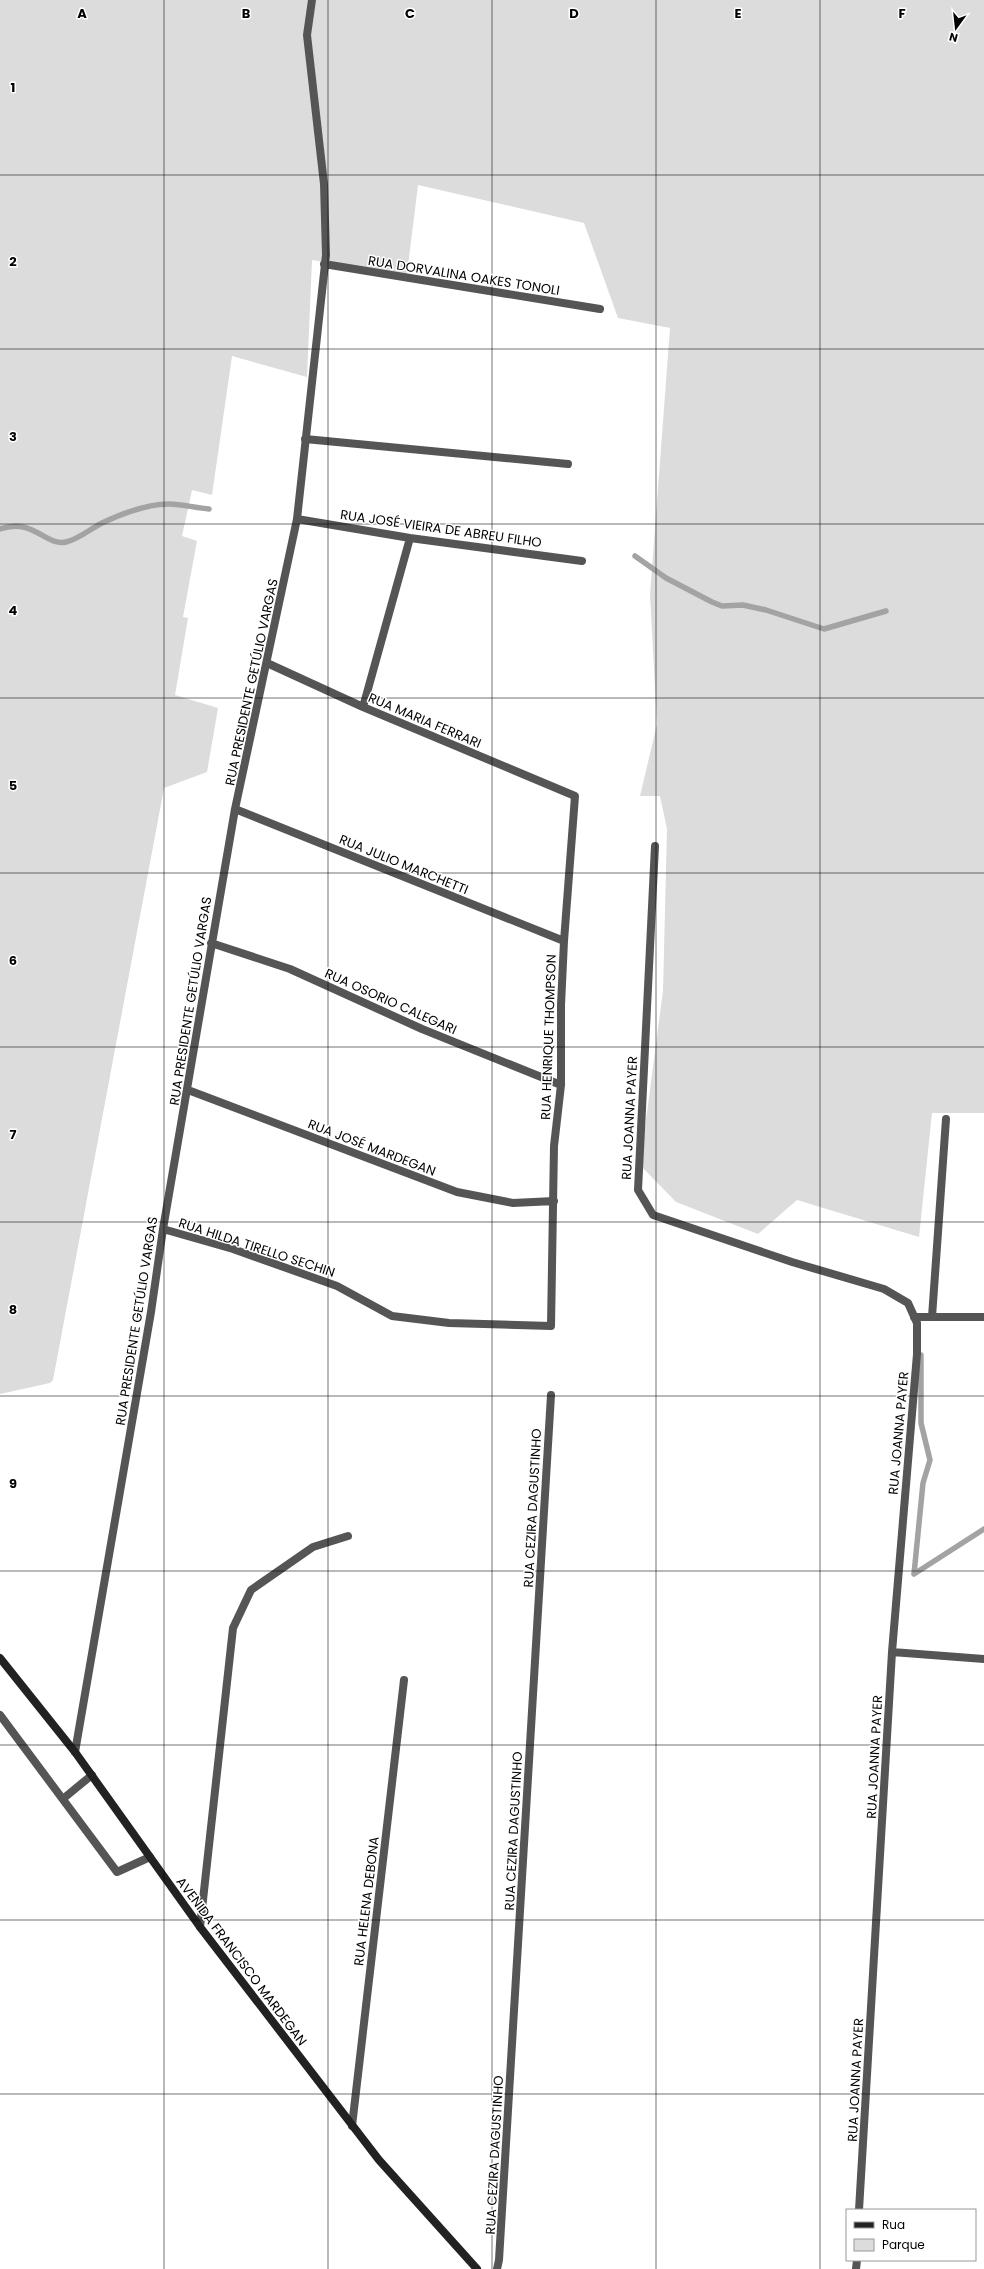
<svg xmlns="http://www.w3.org/2000/svg" width="984" height="2269" font-family="Poppins,sans-serif">
  <style>
    .green { fill: #dcdcdc }
    .lines { fill: none; stroke-linecap: round; stroke-linejoin: round }
    .stream { stroke: #a3a3a3; stroke-width: 5.5 }
    .service { stroke: #555; stroke-width: 8 }
    .minor { stroke: #555; stroke-width: 8 }
    .secondary { stroke: #222; stroke-width: 8 }
    .grid { fill: none; stroke: #000; stroke-width: 1; stroke-opacity: 0.55 }
    .labels { text-anchor: middle; stroke-width: 3; stroke-linejoin: round; paint-order: stroke }
    .street-label { font-size: 13px; fill: #000; stroke: #fff }
    .grid-label { font-size: 13px; text-anchor: middle; font-weight: bold; fill: #000; stroke: #fff; stroke-width: 3; stroke-linejoin: round; paint-order: stroke }
  </style>
  <rect width="100%" height="100%" fill="#fff"/>
  <path class="green" d="M0,0H984V1113H932L919,1237L797,1200L758,1234L676,1202L640,1165L663,991L667,829L660,796H640L657,724L650,595L670,328L618,318L584,223L418,185L407,274L312,260L307,377L232,356L212,495L192,490L182,536L197,541L183,617L188,618L175,695L218,708L207,772L164,788L53,1380L50,1383L0,1394Z"/>
  <g class="lines">
    <path class="stream" d="M0,529C33,517 46,547 66,542C79,539 90,529 102,523C121,514 147,504 169,504C182,504 196,508 209,509
      M635,556L666,578L712,602L722,606L743,605L766,610L824,629L886,611
      M914,1574L923,1483L930,1460L921,1423V1355
      M914,1574L984,1529"/>
    <path class="service" d="M305,439L568,464
      M914,1317H984
      M932,1317L946,1119
      M0,1715L117,1872L150,1857
      M64,1798L92,1775
      M200,1927L233,1628L251,1590L313,1547L348,1536"/>
    <path class="minor" d="M324,264L600,309
      M297,519L410,538L582,561
      M363,707L410,538
      M235,809L564,941
      M655,846L638,1190L653,1215L792,1262L884,1289L908,1303L917,1323V1354L892,1652L859,2210
      M211,943L290,969L422,1029L561,1085
      M188,1090L457,1192L513,1203L554,1201
      M163,1229L233,1249L337,1286L392,1316L449,1323L551,1326L554,1146L561,1085V1005L564,941L575,796L363,707L267,663
      M892,1652L984,1659
      M75,1752L151,1312L163,1229L235,809L297,519L326,255L324,184L307,35L312,0
      M352,2126L404,1680
      M497,2269L499,2260L551,1395
      M856,2269L857,2260"/>
    <path class="secondary" d="M0,1658L75,1752L200,1927L379,2160L477,2269"/>
  </g>
  <path class="grid" d="M164,0V2269M328,0V2269M492,0V2269M656,0V2269M820,0V2269M0,175H984M0,349H984M0,524H984M0,698H984M0,873H984M0,1047H984M0,1222H984M0,1396H984M0,1571H984M0,1745H984M0,1920H984M0,2094H984"/>
  <g class="labels">
    <g class="street-label">
      <text transform="translate(464 275) rotate(9)" y="5">RUA DORVALINA OAKES TONOLI</text>
      <text transform="translate(441 528) rotate(8)" y="5">RUA JOSÉ VIEIRA DE ABREU FILHO</text>
      <text transform="translate(251 682) rotate(-78)" y="5">RUA PRESIDENTE GETÚLIO VARGAS</text>
      <text transform="translate(425 720) rotate(23)" y="5">RUA MARIA FERRARI</text>
      <text transform="translate(404 864) rotate(22)" y="5">RUA JULIO MARCHETTI</text>
      <text transform="translate(190 1001) rotate(-81)" y="5">RUA PRESIDENTE GETÚLIO VARGAS</text>
      <text transform="translate(391 1001) rotate(24)" y="5">RUA OSORIO CALEGARI</text>
      <text transform="translate(548 1037) rotate(-88)" y="5">RUA HENRIQUE THOMPSON</text>
      <text transform="translate(629 1118) rotate(-87)" y="5">RUA JOANNA PAYER</text>
      <text transform="translate(372 1147) rotate(21)" y="5">RUA JOSÉ MARDEGAN</text>
      <text transform="translate(257 1247) rotate(18)" y="5">RUA HILDA TIRELLO SECHIN</text>
      <text transform="translate(136 1321) rotate(-81)" y="5">RUA PRESIDENTE GETÚLIO VARGAS</text>
      <text transform="translate(898 1433) rotate(-85)" y="5">RUA JOANNA PAYER</text>
      <text transform="translate(532 1508) rotate(-87)" y="5">RUA CEZIRA DAGUSTINHO</text>
      <text transform="translate(874 1757) rotate(-87)" y="5">RUA JOANNA PAYER</text>
      <text transform="translate(513 1831) rotate(-87)" y="5">RUA CEZIRA DAGUSTINHO</text>
      <text transform="translate(366 1901) rotate(-83)" y="5">RUA HELENA DEBONA</text>
      <text transform="translate(242 1961) rotate(53)" y="5">AVENIDA FRANCISCO MARDEGAN</text>
      <text transform="translate(855 2080) rotate(-87)" y="5">RUA JOANNA PAYER</text>
      <text transform="translate(494 2155) rotate(-87)" y="5">RUA CEZIRA DAGUSTINHO</text>
    </g>
  </g>
  <g class="grid-label">
    <text x="82" y="18">A</text>
    <text x="246" y="18">B</text>
    <text x="410" y="18">C</text>
    <text x="574" y="18">D</text>
    <text x="738" y="18">E</text>
    <text x="902" y="18">F</text>
    <text x="13" y="92">1</text>
    <text x="13" y="266">2</text>
    <text x="13" y="441">3</text>
    <text x="13" y="615">4</text>
    <text x="13" y="790">5</text>
    <text x="13" y="965">6</text>
    <text x="13" y="1139">7</text>
    <text x="13" y="1314">8</text>
    <text x="13" y="1488">9</text>
  </g>
  <rect x="846" y="2209" width="130" height="52" fill="#ffffff" stroke="#999999"/>
  <rect x="854" y="2222" width="20" height="6" fill="#222222" stroke="#999999"/>
  <text x="882" y="2229" font-size="12" fill="#000000">Rua</text>
  <rect x="854" y="2239" width="20" height="12" fill="#dcdcdc" stroke="#999999"/>
  <text x="882" y="2249" font-size="12" fill="#000000">Parque</text>
  <g transform="translate(956 28) rotate(195)" stroke="#ffffff" stroke-width="3" paint-order="stroke">
  <path d="M0-3L7 15L0 10L-7 15Z" fill="#000000"/>
  <text y="-6" font-size="11" font-weight="bold" text-anchor="middle" fill="#000000">N</text>
  </g>
</svg>
